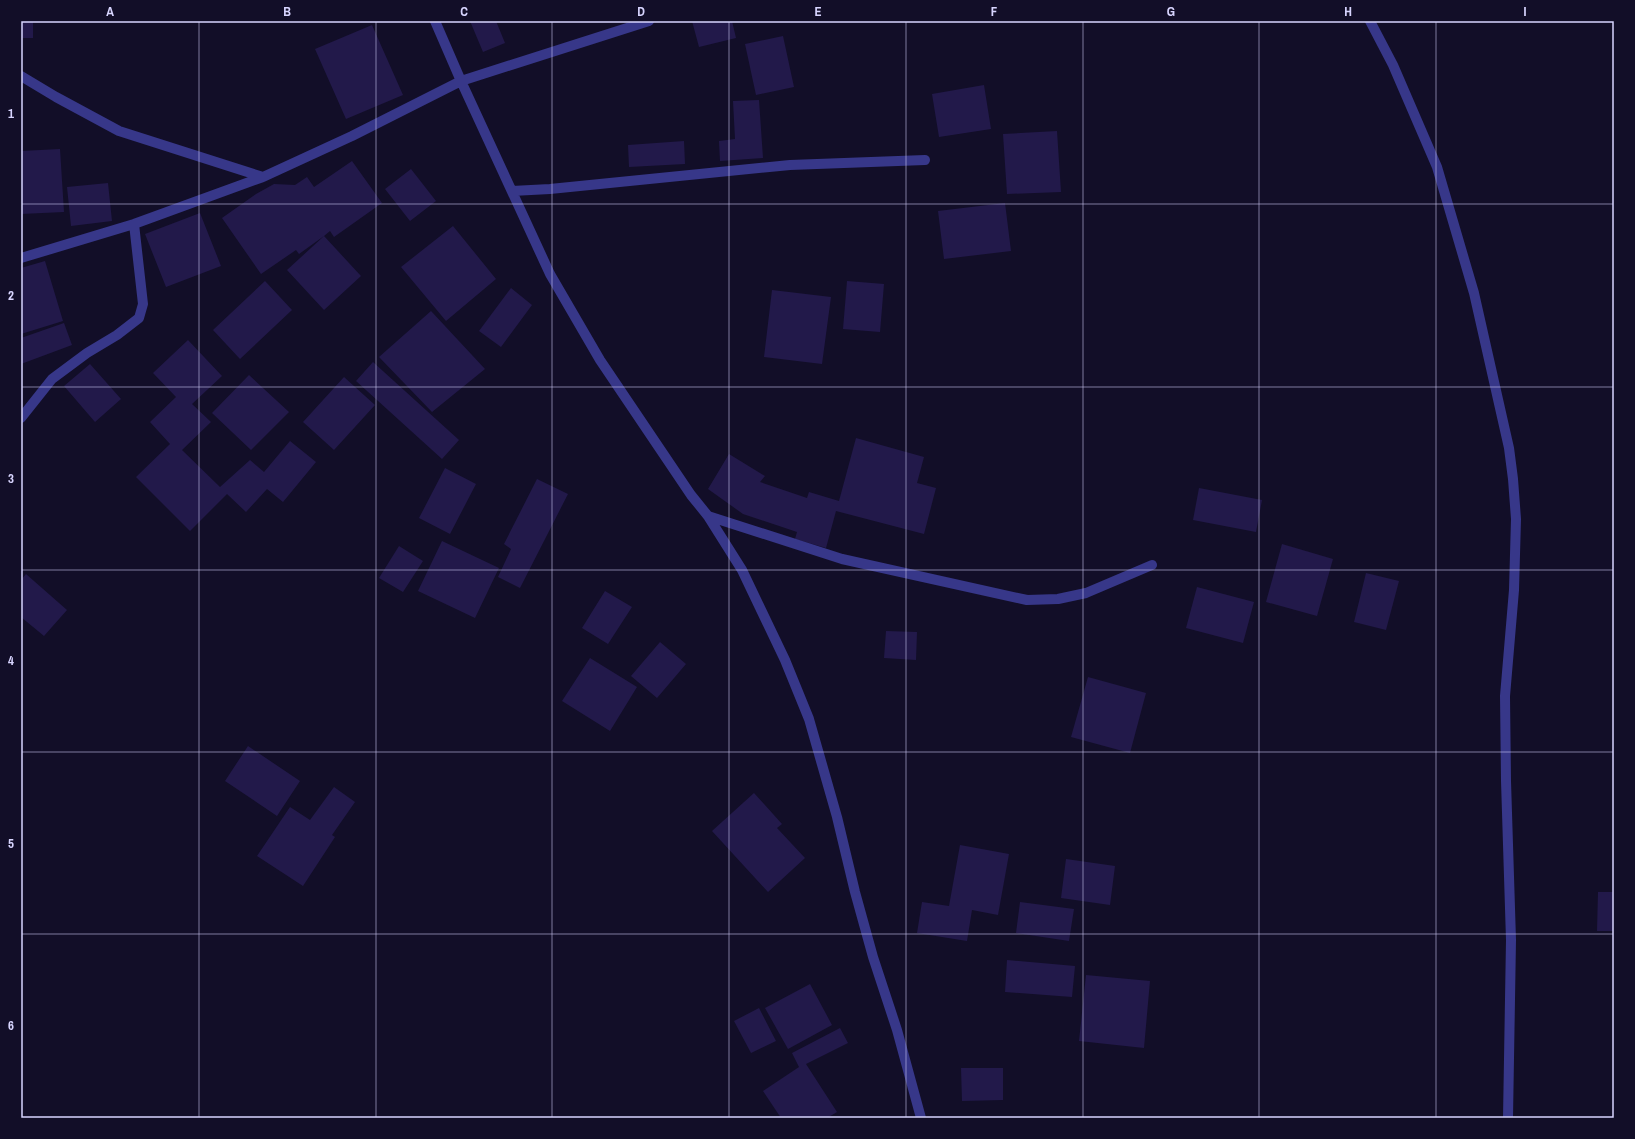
<svg xmlns="http://www.w3.org/2000/svg" width="1635" height="1139" font-family="'Archivo Narrow',sans-serif">
  <style>
    .building { fill: #22194a }
    .lines { fill: none; stroke-linecap: round; stroke-linejoin: round }
    .minor { stroke: #373789; stroke-width: 10 }
    .grid { fill: none; stroke: #d8d5ff; stroke-width: 1; stroke-opacity: 0.55 }
    .neatline { fill: none; stroke: #d8d5ff; stroke-width: 1.5 }
    .grid-label { font-size: 13px; text-anchor: middle; font-weight: bold; fill: #d8d5ff }
  </style>
  <rect width="100%" height="100%" fill="#120e28"/>
  <path class="building" d="M21,21H33V38H21Z
    M470,21H496L505,43L483,52Z
    M692,21H732L736,38L699,47Z
    M372,25L403,95L346,119L315,49Z
    M783,36L794,87L756,95L745,44Z
    M984,85L991,129L939,137L932,94Z
    M759,100L763,158L720,161L719,141L735,139L733,101Z
    M1057,131L1061,192L1007,194L1003,134Z
    M684,141L685,164L629,167L628,145Z
    M60,149L64,212L21,214V151Z
    M352,161L382,203L334,237L330,231L324,236L361,276L324,310L287,270L324,236L299,254L296,250L261,274L222,218L256,194L274,184L295,185L307,177L314,187Z
    M411,169L436,201L410,221L385,189Z
    M108,183L112,221L71,226L67,187Z
    M1005,203L1011,251L944,259L938,211Z
    M200,213L221,266L166,287L145,234Z
    M453,226L496,279L446,321L401,267Z
    M45,261L63,321L21,334V268Z
    M265,281L292,310L240,359L213,330Z
    M847,281L884,284L880,332L843,329Z
    M511,288L532,305L501,347L479,331Z
    M772,290L831,297L822,364L764,357Z
    M431,311L485,369L432,412L379,357Z
    M64,323L72,345L21,364V338Z
    M188,340L222,376L192,404L211,422L182,450L220,487L250,460L264,472L290,441L316,462L283,502L267,489L246,512L227,494L190,531L136,477L170,444L150,422L176,397L153,373Z
    M373,362L459,440L442,459L356,381Z
    M90,364L121,399L95,422L64,386Z
    M249,375L289,412L251,450L212,413Z
    M344,377L375,405L334,450L303,422Z
    M856,438L924,457L917,483L936,488L924,534L836,511L826,548L795,539L797,532L743,514L708,489L729,454L765,476L760,482L807,498L809,492L839,501Z
    M445,468L476,484L450,534L419,518Z
    M537,479L568,494L520,588L498,577L511,549L504,544Z
    M1199,488L1262,500L1256,532L1193,520Z
    M442,541L499,568L475,618L418,591Z
    M1282,544L1333,559L1317,616L1266,602Z
    M399,546L423,561L403,592L379,578Z
    M1366,573L1399,581L1386,630L1354,622Z
    M26,574L67,610L44,636L21,617V580Z
    M1197,587L1254,602L1243,643L1186,628Z
    M605,591L632,607L608,644L582,628Z
    M886,631L917,632L916,660L884,658Z
    M660,642L686,664L657,698L631,676Z
    M590,658L637,687L610,731L562,701Z
    M1088,677L1146,693L1130,753L1071,737Z
    M248,746L300,781L277,816L225,781Z
    M334,787L355,802L332,835L335,837L303,886L257,856L290,807L310,820Z
    M754,793L782,824L777,828L805,858L768,892L712,831Z
    M960,845L1009,854L998,915L972,910L967,941L917,933L922,902L949,906Z
    M1066,859L1115,866L1110,905L1061,898Z
    M1598,892H1614V931H1597Z
    M1020,902L1074,909L1069,941L1016,933Z
    M1007,960L1075,966L1072,997L1005,992Z
    M1086,975L1150,981L1144,1048L1079,1041Z
    M810,984L832,1025L788,1049L765,1008Z
    M759,1008L776,1041L751,1053L734,1021Z
    M840,1028L848,1043L806,1064L837,1112L827,1118H781L763,1091L799,1067L792,1053Z
    M961,1068H1003V1100L962,1101Z"/>
  <g class="lines">
    <path class="minor" d="M435,21L461,81L550,274L600,360L691,495L708,516L742,570L785,660L809,719L837,817L855,892L873,957L897,1030L921,1118
      M1370,21L1393,65L1437,167L1474,293L1509,448L1513,479L1516,519L1514,590L1505,696L1506,781L1511,940L1508,1118
      M21,76L56,97L119,131L263,177L352,136L461,81L649,21
      M512,191L550,189L790,165L925,160
      M21,258L134,224L263,177
      M21,418L52,379L87,353L117,335L139,318L143,304L134,224
      M708,516L842,559L1027,600L1058,599L1086,593L1152,565"/>
  </g>
  <path class="grid" d="M199,21V1118M376,21V1118M552,21V1118M729,21V1118M906,21V1118M1083,21V1118M1259,21V1118M1436,21V1118M21,204H1614M21,387H1614M21,570H1614M21,752H1614M21,934H1614"/>
  <rect width="1635" height="1139" fill="none" stroke="#120e28" stroke-width="44"/>
  <rect x="22" y="22" width="1591" height="1095" class="neatline"/>
  <g class="grid-label">
    <text x="110" y="16">A</text>
    <text x="287" y="16">B</text>
    <text x="464" y="16">C</text>
    <text x="641" y="16">D</text>
    <text x="818" y="16">E</text>
    <text x="994" y="16">F</text>
    <text x="1171" y="16">G</text>
    <text x="1348" y="16">H</text>
    <text x="1525" y="16">I</text>
    <text x="11" y="118">1</text>
    <text x="11" y="300">2</text>
    <text x="11" y="483">3</text>
    <text x="11" y="665">4</text>
    <text x="11" y="848">5</text>
    <text x="11" y="1030">6</text>
  </g>
</svg>
